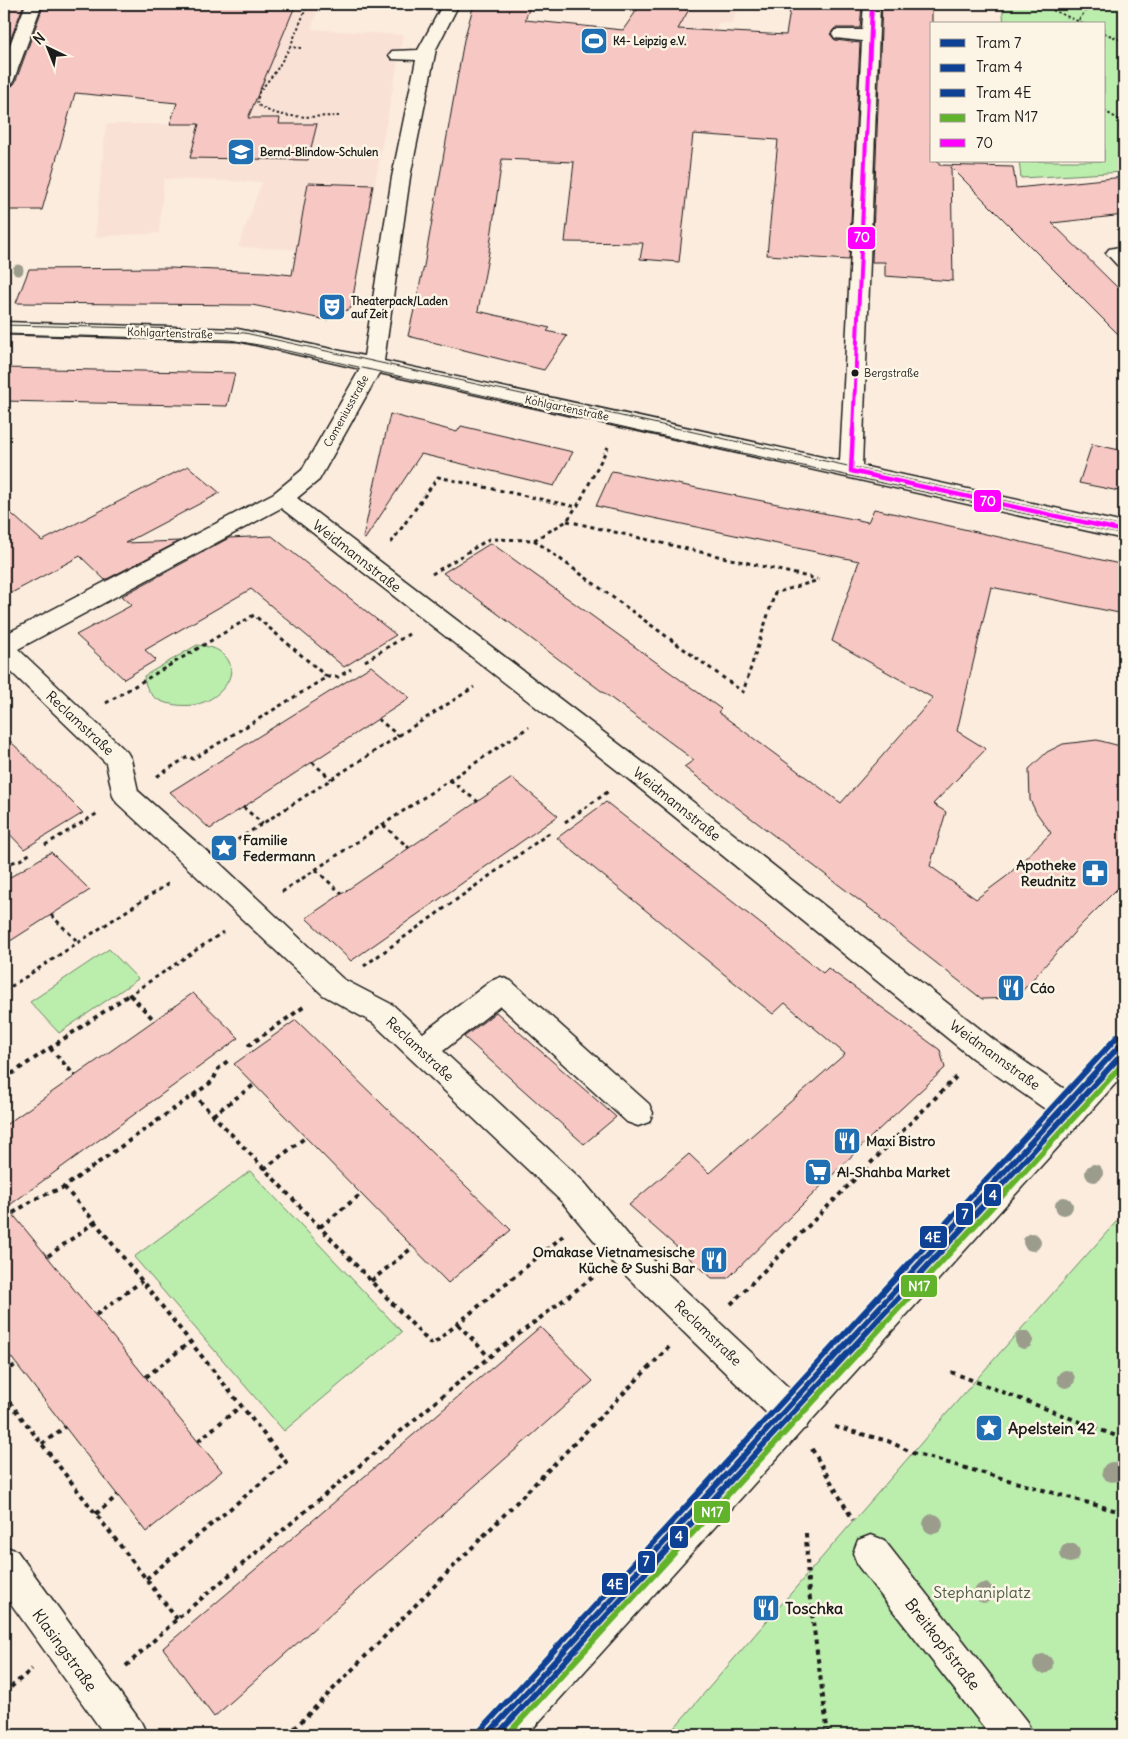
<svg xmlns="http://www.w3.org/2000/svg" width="1128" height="1739" font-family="Delius,sans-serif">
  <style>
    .built { fill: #fae1d6 }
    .green { fill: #bbedad; stroke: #6c8464 }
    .building { fill: #f7c7c3; stroke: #1c1c1c }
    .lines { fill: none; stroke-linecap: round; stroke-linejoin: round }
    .minor-casing { stroke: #1c1c1c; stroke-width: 3 }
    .major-casing { stroke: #1c1c1c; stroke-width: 3 }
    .path-far2 { stroke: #1c1c1c; stroke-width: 2; stroke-dasharray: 2.5 2.5; stroke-linecap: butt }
    .path-far1 { stroke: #1c1c1c; stroke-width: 3; stroke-dasharray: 4 4; stroke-linecap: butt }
    .path { stroke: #1c1c1c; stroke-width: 4; stroke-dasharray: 4.5 4.5; stroke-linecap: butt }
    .minor { fill: #fcf5e5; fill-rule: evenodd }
    .major { fill: #fcf5e5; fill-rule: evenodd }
    .tram { stroke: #1c1c1c; stroke-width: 1 }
    .bus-1-far1-casing { stroke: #fcf5e5; stroke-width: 6 }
    .bus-1-casing { stroke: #fcf5e5; stroke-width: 8 }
    .bus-1-far1 { stroke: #f0f; stroke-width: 4 }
    .bus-1 { stroke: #f0f; stroke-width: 4.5 }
    .tram-1-casing { stroke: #fcf5e5; stroke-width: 10 }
    .tram-2-casing { stroke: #fcf5e5; stroke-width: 10 }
    .tram-3-casing { stroke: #fcf5e5; stroke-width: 10 }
    .tram-4-casing { stroke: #fcf5e5; stroke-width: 10 }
    .tram-1 { stroke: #0e4094; stroke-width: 6 }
    .tram-2 { stroke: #0e4094; stroke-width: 6 }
    .tram-3 { stroke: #0e4094; stroke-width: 6 }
    .tram-4 { stroke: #62b32c; stroke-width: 6 }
    .tree { fill: #9b9c8c }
    .bus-dot { fill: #1c1c1c; stroke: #fcf5e5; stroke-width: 2 }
    .labels { text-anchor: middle; stroke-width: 5; stroke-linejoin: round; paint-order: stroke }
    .far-poi-label { font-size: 11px; font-weight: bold; fill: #1c1c1c; stroke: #fcf5e5; text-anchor: start }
    .far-street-label { font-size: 11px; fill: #1c1c1c; stroke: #fcf5e5 }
    .far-bus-label { font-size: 11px; fill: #1c1c1c; stroke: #fcf5e5; text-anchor: start }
    .street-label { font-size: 14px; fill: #1c1c1c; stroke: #fcf5e5 }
    .poi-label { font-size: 14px; font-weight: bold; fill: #1c1c1c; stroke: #fcf5e5; text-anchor: start }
    .near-poi-label { font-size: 16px; font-weight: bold; fill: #1c1c1c; stroke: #fcf5e5; text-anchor: start }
    .near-park-label { font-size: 16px; fill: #4c5b48; stroke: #fcf5e5 }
    .near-street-label { font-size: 16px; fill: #1c1c1c; stroke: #fcf5e5 }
    .line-badge { stroke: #fcf5e5; stroke-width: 2 }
    .badge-label { font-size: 14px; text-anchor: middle; font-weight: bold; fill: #fff }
  </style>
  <rect width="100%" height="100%" fill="#fbecde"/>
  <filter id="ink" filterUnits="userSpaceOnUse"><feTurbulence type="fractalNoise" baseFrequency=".02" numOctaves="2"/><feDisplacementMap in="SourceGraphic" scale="10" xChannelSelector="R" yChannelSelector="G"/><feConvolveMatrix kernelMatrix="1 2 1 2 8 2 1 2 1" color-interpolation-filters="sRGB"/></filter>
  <g filter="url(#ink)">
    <path class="built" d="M239,4H320L311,29L403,35L362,252L238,247L262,182L164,179L159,233L95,237L106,124H171L178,101L215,31Z
      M641,4H738L733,23H718L705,78L612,48Z"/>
    <path class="green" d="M1002,4H1124V172L1021,178L1019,161H1104V24H1004Z
      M197,645C204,646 213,647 219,651C244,667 225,694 204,702C192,707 178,706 166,703C152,699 145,689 144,676Z
      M109,949L138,979L59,1033L30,1002Z
      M250,1171L402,1332L284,1431L134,1257Z
      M1124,1213V1735H668L974,1382Z"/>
    <path class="building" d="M4,4H24L4,56Z
      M44,4H296L248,118H280L279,124H317L308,160L190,158L199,124H170L177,103L75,93L42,210H4V89L10,88L15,83Z
      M474,4H531L525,20L623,30L641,4H692L678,29L786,35L791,4H862L860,28H835L830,34L835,40L860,43L849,260L767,255L778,140L693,134L679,262L640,259L643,243L565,242L574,162L502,159L489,252L478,311L550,328L547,331L567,336L544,370L408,336L424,266L464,40Z
      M882,4H932V161H939V165L1013,167L1016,188L1124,177V215L1052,223L1124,294V340L951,167L953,281L885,276V262H872Z
      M308,183L373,185L351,308L327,320L252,305L16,303L29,269L169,268L264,272L292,275Z
      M4,368L142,371L235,373L227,406L4,401Z
      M390,414L457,432L461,426L573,452L554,486L421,454L365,539L363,538Z
      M1092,444L1124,451V492L1079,483Z
      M188,466L220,493L125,543L180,541L105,580L80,556L4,597V507L42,541Z
      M612,471L868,522L874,509L1124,565V614L991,587L957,731L986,749L933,804L946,812L930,866L976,899L1007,876L1051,833L1036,812L1030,800L1029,769L1047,752L1063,744L1097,740L1124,747V882L1080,926L1016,998L982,999L879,918L881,917L684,767L694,760L443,573L491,543L721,709L718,712L841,803L933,698L832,641L859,561L596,506Z
      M272,536L396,635L344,667L251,589L145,650L156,660L124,679L76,635L132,605L122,596L229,538Z
      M371,666L410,698L210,829L170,792Z
      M4,735L83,813L24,849L4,828Z
      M512,778L558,816L351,961L306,918Z
      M606,802L823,973L828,968L940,1050L945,1068L876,1132L728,1278H712L629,1205L689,1154L709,1173L845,1054L785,1003L773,1014L557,838Z
      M51,852L90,890L4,945V881Z
      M193,993L239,1038L7,1207L222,1471L146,1532L4,1348V1126Z
      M496,1012L616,1117L584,1144L464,1037Z
      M296,1020L511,1230L448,1283L234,1064Z
      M540,1327L593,1381L214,1717L163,1648Z"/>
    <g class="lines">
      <g class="minor-casing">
        <path id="minor" d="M26,4H42L13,82L10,86L4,87V60Z
          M443,4H459L436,49L410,177L384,361L840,461L862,41L835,38L832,34L835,30H862L864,4H880L862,466L1124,523V539L379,373L319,480L297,498L645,764L994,1040L1083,1102L1087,1111L1083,1120L1072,1124L1061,1120L972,1058L627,778L281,508L18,649L127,752L131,759L138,791L211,855L343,979L393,1005L423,1033L491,981L501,977L511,981L649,1104L653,1113L649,1122L638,1126L627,1122L500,1006L443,1051L584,1182L635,1243L806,1404L811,1416L806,1428L794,1433L782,1428L613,1263L562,1202L373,1023L323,995L191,871L117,803L113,796L106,763L4,665V635L274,493L302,470L360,369L238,341L4,334V322L238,329L364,356L392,177L416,60L392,59L389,55L392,51L418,50Z
          M1124,246V267L1117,265L1106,253L1109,249Z
          M871,1535L884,1540L1027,1722L1033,1735H990L858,1566L853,1553L858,1540Z
          M4,1546L17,1551L141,1722L147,1735H105L4,1594Z"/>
      </g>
      <g class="major-casing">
        <path id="major" d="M1124,1042V1074L527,1735H483L489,1722L1113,1045Z"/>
      </g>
      <path class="path-far2" d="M1039,4L1084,24
        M1076,24L1090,4
        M1104,33L1124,41
        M290,47L308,4
        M301,48L290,47L276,71L259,92L257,104C278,121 314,116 340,116
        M1104,111L1124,122"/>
      <path class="path-far1" d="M567,521L817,579
        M534,540L743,692L775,593L819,580
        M391,543L438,477L577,507L608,447
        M432,574L489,539L534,540L567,521L576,507
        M365,661L409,634
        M327,677H338L351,669
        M106,703L254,615L327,677L193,759L189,756L156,777
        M378,719L399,736
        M312,762L331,779
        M450,780L478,802
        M243,807L263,824
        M565,822L609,791
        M383,825L409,848
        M231,844L474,687
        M45,845L98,813
        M4,865L20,860L31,853
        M316,870L342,894
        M282,892L529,727
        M51,915L78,942
        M364,966L552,831
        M4,991L171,882
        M128,996L223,932"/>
      <path class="path" d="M130,995L154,1020
        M248,1046L305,1006
        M50,1048L75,1076
        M4,1079L130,994
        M193,1094L432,1345L563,1236
        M213,1115L255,1084
        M264,1169L306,1137
        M64,1187L95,1222L286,1462L146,1579
        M13,1213L35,1199L64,1187L213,1081L218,1069L230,1059
        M320,1227L361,1194
        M48,1256L95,1222
        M371,1281L413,1247
        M731,1304L959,1074
        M96,1315L142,1281
        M458,1324L489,1357
        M951,1372L1124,1439
        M4,1374L16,1364
        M146,1377L190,1342
        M4,1395L177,1619
        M835,1427L888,1441L913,1453L1124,1513
        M198,1441L241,1406
        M42,1444L65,1427
        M812,1449L853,1520
        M96,1514L118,1495
        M806,1533L808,1584L828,1735
        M126,1666L177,1619L489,1357L596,1275
        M4,1693L32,1669
        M288,1735L669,1347"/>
      <use href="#minor" class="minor"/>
      <use href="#major" class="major"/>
      <path class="tram" d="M4,325L187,329L245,333L1124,527
        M4,334L230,340L270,347L645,432L1124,535"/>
      <g class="bus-1-far1-casing">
        <path id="bus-1-far1" d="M853,430L872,4"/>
      </g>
      <g class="bus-1-casing">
        <path id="bus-1" d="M851,471L853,429
          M851,471L1124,531"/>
      </g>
      <use href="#bus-1-far1" class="bus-1-far1"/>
      <use href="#bus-1" class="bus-1"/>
      <g class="tram-1-casing">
        <path id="tram-1" d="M487,1735L1124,1041"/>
      </g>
      <g class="tram-2-casing">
        <path id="tram-2" d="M497,1735L1124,1052"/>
      </g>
      <g class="tram-3-casing">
        <path id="tram-3" d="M481,1730L1118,1036"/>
      </g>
      <g class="tram-4-casing">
        <path id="tram-4" d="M507,1735L1124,1063"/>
      </g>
      <use href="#tram-1" class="tram-1"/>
      <use href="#tram-2" class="tram-2"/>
      <use href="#tram-3" class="tram-3"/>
      <use href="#tram-4" class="tram-4"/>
    </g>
    <g class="tree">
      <circle cx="18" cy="270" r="5.5"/>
      <circle cx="1094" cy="1173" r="9"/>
      <circle cx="1064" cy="1206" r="9"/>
      <circle cx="1032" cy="1242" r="9"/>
      <circle cx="1024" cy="1340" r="9"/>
      <circle cx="1066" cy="1379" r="9"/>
      <circle cx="1112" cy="1472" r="10"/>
      <circle cx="933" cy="1524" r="10"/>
      <circle cx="1070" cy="1553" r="10"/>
      <circle cx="984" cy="1593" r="10"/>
      <circle cx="1043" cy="1664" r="10"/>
    </g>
  </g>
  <defs>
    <g id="stadium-square" transform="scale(1.4375)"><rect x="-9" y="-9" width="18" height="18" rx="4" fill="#1f6fb2" stroke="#fcf5e5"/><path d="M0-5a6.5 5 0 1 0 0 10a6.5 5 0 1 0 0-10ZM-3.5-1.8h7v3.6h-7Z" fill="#fff"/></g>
    <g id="school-square" transform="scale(1.4375)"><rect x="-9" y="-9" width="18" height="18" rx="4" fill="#1f6fb2" stroke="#fcf5e5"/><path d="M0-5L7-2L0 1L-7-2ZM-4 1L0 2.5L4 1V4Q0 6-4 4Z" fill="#fff"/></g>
    <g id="theatre-square" transform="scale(1.4375)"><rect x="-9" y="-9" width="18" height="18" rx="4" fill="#1f6fb2" stroke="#fcf5e5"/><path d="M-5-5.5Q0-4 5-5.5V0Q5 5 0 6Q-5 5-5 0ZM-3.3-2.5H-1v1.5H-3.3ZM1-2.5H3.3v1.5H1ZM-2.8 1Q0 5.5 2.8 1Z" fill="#fff"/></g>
    <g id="sight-square" transform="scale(1.4375)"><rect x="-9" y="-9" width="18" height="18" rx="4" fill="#1f6fb2" stroke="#fcf5e5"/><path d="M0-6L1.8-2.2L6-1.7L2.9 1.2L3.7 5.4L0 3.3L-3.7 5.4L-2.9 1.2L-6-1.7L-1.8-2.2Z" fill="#fff"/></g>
    <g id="pharmacy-square" transform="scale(1.4375)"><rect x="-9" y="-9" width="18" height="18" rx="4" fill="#1f6fb2" stroke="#fcf5e5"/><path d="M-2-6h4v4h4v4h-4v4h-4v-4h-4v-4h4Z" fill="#fff"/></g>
    <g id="restaurant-square" transform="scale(1.4375)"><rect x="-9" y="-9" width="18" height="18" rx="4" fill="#1f6fb2" stroke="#fcf5e5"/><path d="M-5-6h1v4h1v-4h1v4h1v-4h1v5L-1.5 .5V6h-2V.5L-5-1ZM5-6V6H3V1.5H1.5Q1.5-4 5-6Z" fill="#fff"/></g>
    <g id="supermarket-square" transform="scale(1.4375)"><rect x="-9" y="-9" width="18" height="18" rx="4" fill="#1f6fb2" stroke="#fcf5e5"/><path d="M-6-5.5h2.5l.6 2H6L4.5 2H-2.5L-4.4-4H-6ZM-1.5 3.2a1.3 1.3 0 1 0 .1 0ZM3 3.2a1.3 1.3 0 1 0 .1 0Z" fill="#fff"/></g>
  </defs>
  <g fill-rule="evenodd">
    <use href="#stadium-square" x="594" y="41"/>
    <use href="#school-square" x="241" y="152"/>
    <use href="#theatre-square" x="332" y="307"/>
    <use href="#sight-square" x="224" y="848"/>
    <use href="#pharmacy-square" x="1095" y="873"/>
    <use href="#restaurant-square" x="1011" y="988"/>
    <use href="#restaurant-square" x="847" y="1141"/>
    <use href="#supermarket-square" x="818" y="1172"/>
    <use href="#restaurant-square" x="714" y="1260"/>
    <use href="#sight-square" x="989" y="1428"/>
    <use href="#restaurant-square" x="766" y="1608"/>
  </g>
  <circle class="bus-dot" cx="855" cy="373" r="4.5"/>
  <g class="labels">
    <g class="far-poi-label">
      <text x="613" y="45">K4- Leipzig e.V.</text>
      <text x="260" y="156">Bernd-Blindow-Schulen</text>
      <text x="351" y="305">Theaterpack/Laden<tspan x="351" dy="13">auf Zeit</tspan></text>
    </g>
    <g class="far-street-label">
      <text transform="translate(170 333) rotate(2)" y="4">Kohlgartenstraße</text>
      <text transform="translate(567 408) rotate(12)" y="4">Kohlgartenstraße</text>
      <text transform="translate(346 411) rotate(-61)" y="4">Comeniusstraße</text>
    </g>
    <g class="far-bus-label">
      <text x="864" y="377">Bergstraße</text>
    </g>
    <g class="street-label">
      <text transform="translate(357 556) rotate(38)" y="5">Weidmannstraße</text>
      <text transform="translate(80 723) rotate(43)" y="5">Reclamstraße</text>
      <text transform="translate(677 804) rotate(39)" y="5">Weidmannstraße</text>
      <text transform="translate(420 1049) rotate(43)" y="5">Reclamstraße</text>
      <text transform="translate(995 1055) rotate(36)" y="5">Weidmannstraße</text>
      <text transform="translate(708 1333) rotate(44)" y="5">Reclamstraße</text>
    </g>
    <g class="poi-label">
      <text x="243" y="845">Familie<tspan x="243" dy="16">Federmann</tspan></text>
      <text x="1076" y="870" text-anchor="end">Apotheke<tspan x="1076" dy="16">Reudnitz</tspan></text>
      <text x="1030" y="993">Cáo</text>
      <text x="866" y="1146">Maxi Bistro</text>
      <text x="837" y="1177">Al-Shahba Market</text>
      <text x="695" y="1257" text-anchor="end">Omakase Vietnamesische<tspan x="695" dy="16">Küche &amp; Sushi Bar</tspan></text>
    </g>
    <g class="near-poi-label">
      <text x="1008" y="1434">Apelstein 42</text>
      <text x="785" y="1614">Toschka</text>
    </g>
    <g class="near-park-label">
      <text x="982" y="1598">Stephaniplatz</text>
    </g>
    <g class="near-street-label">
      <text transform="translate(943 1644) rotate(52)" y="6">Breitkopfstraße</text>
      <text transform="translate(65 1650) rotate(54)" y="6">Klasingstraße</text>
    </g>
  </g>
  <g class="line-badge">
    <rect x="847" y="226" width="29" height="24" rx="5" fill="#f0f"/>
    <rect x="973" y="489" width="29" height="24" rx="5" fill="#f0f"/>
    <rect x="983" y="1183" width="19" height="24" rx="5" fill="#0e4094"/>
    <rect x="955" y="1202" width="19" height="24" rx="5" fill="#0e4094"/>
    <rect x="919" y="1225" width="29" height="24" rx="5" fill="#0e4094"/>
    <rect x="900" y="1274" width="38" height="24" rx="5" fill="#62b32c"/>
    <rect x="693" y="1500" width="38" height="24" rx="5" fill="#62b32c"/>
    <rect x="669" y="1525" width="20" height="24" rx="5" fill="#0e4094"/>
    <rect x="637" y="1550" width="19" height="24" rx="5" fill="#0e4094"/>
    <rect x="601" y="1572" width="28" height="24" rx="5" fill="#0e4094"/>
  </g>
  <g class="badge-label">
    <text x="862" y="242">70</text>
    <text x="988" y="506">70</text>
    <text x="993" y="1200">4</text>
    <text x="965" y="1219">7</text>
    <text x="933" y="1242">4E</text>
    <text x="919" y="1291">N17</text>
    <text x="712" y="1517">N17</text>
    <text x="679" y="1541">4</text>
    <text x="646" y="1566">7</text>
    <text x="615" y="1589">4E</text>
  </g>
  <rect width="1128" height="1739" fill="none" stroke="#fcf5e5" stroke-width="20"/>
  <rect x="10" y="10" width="1108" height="1719" fill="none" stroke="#1c1c1c" stroke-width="2" filter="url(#ink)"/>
  <rect x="930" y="22" width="175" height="140" fill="#fcf5e5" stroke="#a29e95"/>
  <rect x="940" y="39" width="25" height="8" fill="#0e4094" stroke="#a29e95"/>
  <text x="976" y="48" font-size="15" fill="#1c1c1c">Tram 7</text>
  <rect x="940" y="64" width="25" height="8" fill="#0e4094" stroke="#a29e95"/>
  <text x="976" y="72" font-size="15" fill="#1c1c1c">Tram 4</text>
  <rect x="940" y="89" width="25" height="8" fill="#0e4094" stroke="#a29e95"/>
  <text x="976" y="98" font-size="15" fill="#1c1c1c">Tram 4E</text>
  <rect x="940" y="114" width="25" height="8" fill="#62b32c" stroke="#a29e95"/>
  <text x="976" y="122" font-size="15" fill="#1c1c1c">Tram N17</text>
  <rect x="940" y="139" width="25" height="8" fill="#ff00ff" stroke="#a29e95"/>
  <text x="976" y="148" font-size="15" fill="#1c1c1c">70</text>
  <g transform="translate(48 48) rotate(317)" stroke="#fcf5e5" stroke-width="4" paint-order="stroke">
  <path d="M0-4L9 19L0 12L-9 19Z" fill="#1c1c1c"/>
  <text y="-8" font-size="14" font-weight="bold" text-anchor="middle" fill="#1c1c1c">N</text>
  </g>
</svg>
